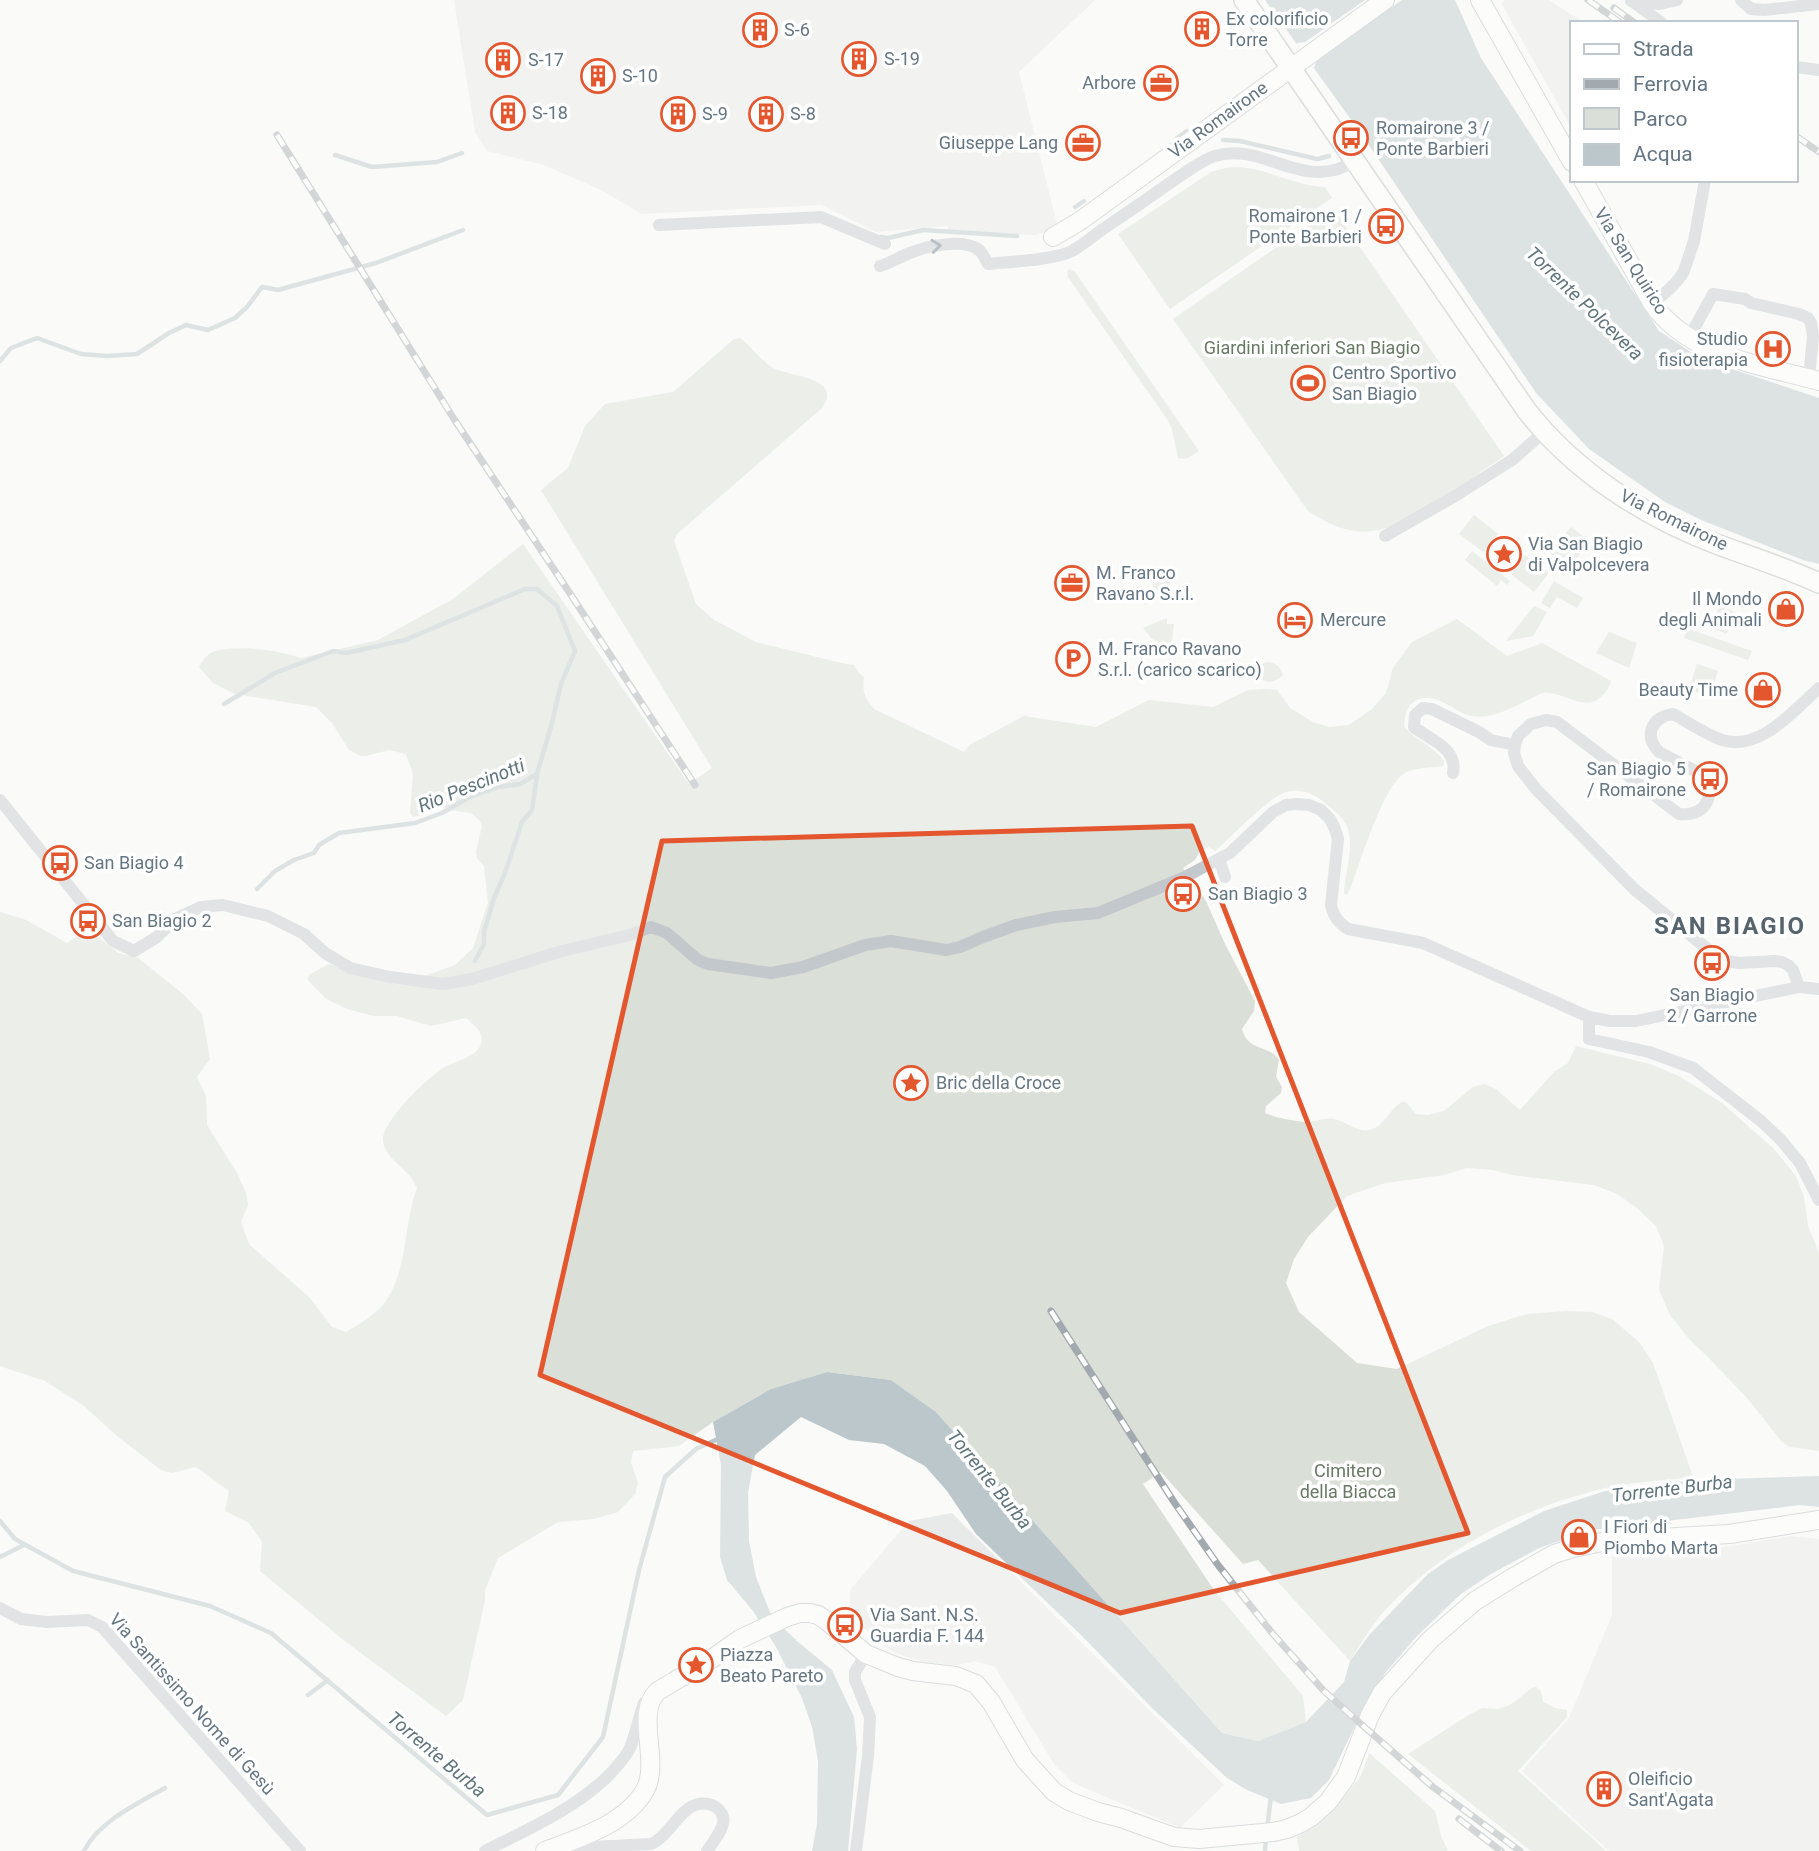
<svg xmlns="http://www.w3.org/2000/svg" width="1819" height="1851" font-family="Roboto,sans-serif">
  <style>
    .built { fill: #e8e9e9 }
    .green { fill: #dadfd7 }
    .water { fill: #bbc7cb }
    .pier { fill: #fafaf8 }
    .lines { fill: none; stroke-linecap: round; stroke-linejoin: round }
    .stream { stroke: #bbc7cb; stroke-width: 4.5 }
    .secondary-casing { stroke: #b3babf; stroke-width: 20 }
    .primary-casing { stroke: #b5babe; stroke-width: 22 }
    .street { stroke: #c3c8cc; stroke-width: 12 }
    .secondary { stroke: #fff; stroke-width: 18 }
    .primary { stroke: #fff; stroke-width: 19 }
    .rail-casing { stroke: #a2aab0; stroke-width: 7 }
    .rail { stroke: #fff; stroke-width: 4.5; stroke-dasharray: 13; stroke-linecap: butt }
    .oneway { stroke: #6a7a87 }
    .marked { fill: none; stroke: #e4572e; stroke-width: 5; stroke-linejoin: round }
    .labels { text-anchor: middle; stroke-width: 7; stroke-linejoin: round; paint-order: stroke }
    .poi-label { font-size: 18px; fill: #657683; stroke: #fff; text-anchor: start }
    .street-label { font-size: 18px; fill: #657683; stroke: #fff }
    .park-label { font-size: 18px; fill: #687a64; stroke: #fff }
    .water-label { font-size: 19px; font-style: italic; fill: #60757c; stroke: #fff }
    .district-label { font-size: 24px; font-weight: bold; letter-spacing: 2px; fill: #57646e; stroke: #fff }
  </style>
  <rect width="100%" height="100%" fill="#fafaf8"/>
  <path class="built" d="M454,0H1095L1019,72L1058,228L1035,235L948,231V226L876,232L821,205L642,214L601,190L544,165L487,151L475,132Z
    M1506,0H1549L1584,23H1572L1571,127L1501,3Z
    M952,1513L1224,1785L1180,1828L1073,1783L1054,1764L995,1667L975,1661L957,1665L923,1662L893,1652L860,1625L850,1606V1590L909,1521Z
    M1790,1536L1819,1539V1851H1609L1522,1771L1569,1718L1612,1615V1555L1718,1548Z"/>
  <path class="green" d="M1237,167C1267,168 1294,186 1325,187L1332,198L1170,309L1118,234L1211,172L1226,168Z
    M1333,208L1504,456C1483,470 1462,485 1441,499C1392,531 1361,547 1308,511L1173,319Z
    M1070,269L1075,272L1199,451C1193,455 1186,461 1178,458L1172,429L1167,419L1068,277L1067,271Z
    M740,338C751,346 762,362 773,368C790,377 844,377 822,408L677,534L674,541L696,604L714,620L756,642L841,663L854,665L859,673L864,677C862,690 864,698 874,709L964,752L971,744L1024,716L1096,727L1149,700L1213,707L1248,690L1267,689L1277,690L1290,708L1313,722L1329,727L1349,725L1372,709L1386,693L1393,668L1412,642L1457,619L1507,656L1542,643L1611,681C1608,690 1604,696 1595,701C1580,708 1558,690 1543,693C1538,694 1532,698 1528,700C1511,708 1492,719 1472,716C1460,714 1449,704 1438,700C1415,693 1405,705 1404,727C1417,741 1432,745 1444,761L1443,766C1431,768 1415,767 1405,773C1383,784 1359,867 1349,892L1346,895L1344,893C1345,873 1353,853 1349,833C1347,820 1336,812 1326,804C1315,794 1302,788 1286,792C1270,796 1230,838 1215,851L1209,847L1200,851L1195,860L1183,868L1206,901L1225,944L1255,1001L1254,1011L1242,1029C1249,1053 1267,1043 1279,1060L1276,1077L1282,1087L1281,1093L1266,1106L1265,1113C1277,1118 1294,1121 1307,1122C1317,1122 1325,1117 1334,1119C1349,1122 1359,1136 1375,1128C1386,1122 1391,1108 1402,1102H1406L1416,1114L1428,1115L1444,1111L1473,1087L1485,1084L1496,1089L1520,1110L1554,1072L1568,1063L1576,1046L1650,1064L1679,1076L1722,1103L1773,1148L1796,1176L1804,1197L1808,1226L1819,1253V1451L1790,1447L1782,1442L1748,1399L1707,1356L1690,1340L1670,1315L1659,1290L1664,1246L1656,1226L1637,1208L1617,1194L1594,1185L1512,1175L1493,1170L1466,1168L1444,1175L1385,1183L1347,1196L1308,1237L1294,1259L1286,1283L1299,1312L1357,1363L1397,1369L1488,1326L1527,1314L1566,1311L1592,1312L1612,1319L1639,1342L1653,1363L1693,1477C1660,1481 1625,1482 1593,1491C1513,1512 1434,1554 1379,1617C1368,1631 1359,1646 1350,1661L1258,1560L1243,1564L1161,1472L1143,1484L1214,1590L1303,1696L1306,1722L1258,1741L1222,1733L936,1412L891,1380L827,1372L771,1389L713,1422L679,1446L633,1451L631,1462L638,1483L635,1494L618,1512L594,1519L558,1522L498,1558L485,1590V1600L463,1700L446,1716L346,1642L260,1571L262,1542L249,1523L225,1511L229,1491L196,1467L172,1473L161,1470L117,1436L84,1406L45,1381L0,1366V912L26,920L67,943L88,929L118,953L138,958L183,994L202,1014L210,1059L197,1077L206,1096L207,1125L237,1173L246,1193L248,1205L241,1222L249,1244L310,1298L332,1327L346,1332C361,1323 379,1313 388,1298C408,1265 404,1223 417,1188C414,1183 412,1178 408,1174C399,1164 384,1155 383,1140C383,1120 428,1077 445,1067C455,1061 477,1057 481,1044C485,1033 474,1025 466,1018L431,1026L397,1016H374L347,1009L337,1004L326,999L307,979L310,974L329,964L366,977L400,985L455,965L473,948L488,903L484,866L477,858L476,852L482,826L480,821L471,813L447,810L440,803L425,815L413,817L410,813L413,774L406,754L389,750L366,756H361L349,750L332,723L316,707L235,694L213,683L199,667C203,660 207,654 215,651C236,645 281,650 301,658L378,640L453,599L523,544L689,784L712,768L541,490L568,468L585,426L605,404L673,392L734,339Z
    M1474,515L1498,534L1483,552L1459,534Z
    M1571,527L1588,540L1573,566L1549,553Z
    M1472,551L1510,581L1507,585L1501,580L1497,586L1465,560Z
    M1525,555L1549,573L1534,592L1511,574Z
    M1171,571L1169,595L1144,605C1148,589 1156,578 1171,571Z
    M1554,581L1583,598L1577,608L1557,597L1550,608L1541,603Z
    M1534,606L1547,612L1533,636L1506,641Z
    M1719,606L1735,612L1727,634L1711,628Z
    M1167,618V624H1174L1172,641L1168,645L1152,639L1143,628Z
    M1680,626L1752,651L1748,660L1684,638L1686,633L1679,630Z
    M1609,632L1637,643L1629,668L1596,653Z
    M1267,662C1276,663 1280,666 1283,675C1273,685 1261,684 1255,670L1261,664Z
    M1697,664L1718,671L1709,697L1689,689Z
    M1536,1687L1541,1691L1543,1702L1555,1708L1567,1710V1717L1518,1771L1606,1851H1531L1408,1754L1467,1716L1482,1708L1498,1709L1510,1705L1532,1688Z
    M1369,1753L1435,1811L1441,1836L1448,1851H1299L1297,1837L1329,1815L1361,1776Z"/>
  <path class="water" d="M1265,0H1455L1481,58L1659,331L1700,358L1819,398V564L1803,560L1701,520L1665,502L1589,449L1536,393L1362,135Z
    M827,1372L891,1380L936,1412L1222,1733L1258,1741L1306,1722L1344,1682L1350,1661L1370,1634L1428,1574L1448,1560L1544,1511L1605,1491L1694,1480L1819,1476V1507L1800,1505L1591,1530L1539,1548L1491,1574L1461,1594L1417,1636L1386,1672L1365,1705L1329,1780L1311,1798L1281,1804L1247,1790L1227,1778L1153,1709L1082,1636L976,1534L947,1491L925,1466L884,1444L849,1440L801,1417L755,1455L748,1493L749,1541L756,1577L772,1617L797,1641L832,1670L854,1717L857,1749L848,1851H812L817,1824L818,1761L812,1727L802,1698L776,1647L753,1611L727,1580L720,1557L721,1465L713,1422L771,1389Z"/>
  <path class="pier" d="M1365,0H1402L1317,60L1314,68L1296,43L1305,42Z"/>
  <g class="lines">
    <path class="stream" d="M1177,138L1187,131
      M1223,140L1240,141L1317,159L1329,156
      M335,155L372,167L437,162L462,153
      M1075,207L1084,201
      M881,237L888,238L923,230L1017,236
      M0,361L11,348L37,338L81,354L107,356L137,354L169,333L186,325L208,330L235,318L247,307L262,287L278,290L376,263L463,230
      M224,704L275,673L333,651L346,653L405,640L525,589H537L557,606L575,651L561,684L552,723L537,774L520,784L498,787L468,798L442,813L415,823L339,833L319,845L314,853L294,860L275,871L257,889
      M475,961L484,944V932L494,898L505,873L522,822L532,810L537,775
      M0,1521L15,1539L73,1571L210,1606L271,1633L487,1815L558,1795L603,1737L639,1570L665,1477L696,1449L720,1438
      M0,1557L24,1545
      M308,1695L328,1680
      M1267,1829L1271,1796
      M84,1851C98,1822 138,1803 165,1788
      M1265,1851L1266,1838"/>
    <g class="secondary-casing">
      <path id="secondary" d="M1480,0L1572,162
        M1583,180L1652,303C1689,356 1761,365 1819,381
        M1053,237L1080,221L1385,0
        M545,1851C579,1838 626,1824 645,1790C661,1762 634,1713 658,1691L713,1658L740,1639L787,1617L800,1613H810L818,1615L827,1621L866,1654L898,1667L913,1671L956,1676L976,1684L991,1702L1025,1760L1054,1792L1069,1801L1098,1812L1121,1818L1174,1837L1199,1839L1273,1832L1287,1829L1301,1823L1311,1817L1328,1802L1346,1777L1370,1715L1382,1693L1430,1640L1475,1601L1512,1578L1554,1554L1573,1548L1607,1541L1729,1534L1819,1520"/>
    </g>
    <g class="primary-casing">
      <path id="primary" d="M1244,0L1527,411C1576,473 1645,517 1719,545C1752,557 1786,568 1819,583"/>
    </g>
    <path class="street" d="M1741,0L1751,9L1765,10L1819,4
      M1631,1L1660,4L1677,0
      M1633,2L1662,23
      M1796,67L1819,70
      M659,225L821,217L885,244
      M880,266C891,263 899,257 910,253C926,246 964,238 979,250C983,253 985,259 988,264C1008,262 1055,260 1072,251C1083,245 1093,236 1103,229C1127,213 1150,197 1174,180C1187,172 1201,160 1215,156C1265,141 1303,194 1355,161
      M1652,303C1664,294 1677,284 1684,271L1694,241L1705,180
      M1687,336L1695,327L1713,294L1745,299L1751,303L1799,314L1808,318L1811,323L1813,336L1809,378
      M1385,536L1455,496L1512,460L1544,432
      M1453,773C1458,748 1430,740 1414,727L1415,715L1423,708L1432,709L1479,732L1491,740L1515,745
      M0,800L113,941L134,951L157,937L175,919L201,907L223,905L268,916L304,934L325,953L350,968L390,977L443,984L472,979L562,951L630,935L651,927L667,933L698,960L708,964L771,973L803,967L865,945L891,941L946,950L960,947L983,937L1016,925L1055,917L1098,913L1185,877L1230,853L1273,812L1286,805L1297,804L1309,805L1321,810L1330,819L1335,829L1338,839L1331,905C1334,917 1338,922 1348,929L1423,943L1589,1017L1610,1021H1636L1799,987L1819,989
      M1219,859L1225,877
      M1799,987L1793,970L1788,965L1782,962L1775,961L1739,963L1727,961L1715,955L1634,889L1536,789L1518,766L1514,753L1515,745L1518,736L1531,724L1546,720L1557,722L1679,814C1704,817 1716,798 1705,776L1659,752C1643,735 1652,717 1673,714C1688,722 1705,734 1722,740C1760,752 1793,711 1819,688
      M1589,1017V1039L1649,1052L1693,1068L1761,1121L1781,1140L1800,1163L1819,1200
      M0,1608L21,1619L47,1622L88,1620L102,1627L300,1851
      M485,1851C527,1830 570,1811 605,1779C614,1770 623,1761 629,1750C636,1735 638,1718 644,1703
      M567,1851L573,1848L651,1844C673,1835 683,1795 712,1805C717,1807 722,1812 723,1817C726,1827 713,1842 707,1851
      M856,1851L868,1756L870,1717L855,1680V1672L866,1654"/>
    <use href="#secondary" class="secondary"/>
    <use href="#primary" class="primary"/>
    <g class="rail-casing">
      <path id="rail" d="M1588,0L1621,23
        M1614,8L1635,23
        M277,135L454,419L571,595L695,785
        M1796,136L1819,152
        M1051,1311L1174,1502L1218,1565L1273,1634L1324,1691L1361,1724L1433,1787L1520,1851
        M1459,1819L1501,1851"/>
    </g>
    <use href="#rail" class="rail"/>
  </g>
  <defs><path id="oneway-chevron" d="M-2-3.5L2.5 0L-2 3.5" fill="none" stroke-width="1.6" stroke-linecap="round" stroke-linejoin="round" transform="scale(1.75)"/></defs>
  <use class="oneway" href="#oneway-chevron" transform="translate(936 246) rotate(-6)"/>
  <path d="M0 0H1819V1851H0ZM1192,826L1468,1533L1120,1613L540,1375L662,841Z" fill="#fafaf8" fill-opacity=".55" fill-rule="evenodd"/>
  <path class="marked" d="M1192,826L1468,1533L1120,1613L540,1375L662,841Z"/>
  <defs>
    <g id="building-ring" transform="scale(1.75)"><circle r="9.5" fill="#fff" stroke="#e4572e" stroke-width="1.5"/><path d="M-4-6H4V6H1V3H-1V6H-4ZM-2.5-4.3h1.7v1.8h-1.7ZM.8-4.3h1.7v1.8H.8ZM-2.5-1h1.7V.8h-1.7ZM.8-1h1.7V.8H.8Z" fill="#e4572e"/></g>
    <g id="office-ring" transform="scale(1.75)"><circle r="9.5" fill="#fff" stroke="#e4572e" stroke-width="1.5"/><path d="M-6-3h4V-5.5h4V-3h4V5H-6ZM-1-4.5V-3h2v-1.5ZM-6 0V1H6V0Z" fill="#e4572e"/></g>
    <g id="bus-ring" transform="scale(1.75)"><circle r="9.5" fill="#fff" stroke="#e4572e" stroke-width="1.5"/><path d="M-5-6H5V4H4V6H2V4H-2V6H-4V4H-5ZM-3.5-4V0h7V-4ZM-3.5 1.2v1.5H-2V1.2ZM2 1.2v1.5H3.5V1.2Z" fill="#e4572e"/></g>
    <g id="hospital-ring" transform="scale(1.75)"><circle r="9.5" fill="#fff" stroke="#e4572e" stroke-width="1.5"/><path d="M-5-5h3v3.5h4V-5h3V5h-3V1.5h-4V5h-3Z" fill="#e4572e"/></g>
    <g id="stadium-ring" transform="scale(1.75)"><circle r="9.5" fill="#fff" stroke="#e4572e" stroke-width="1.5"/><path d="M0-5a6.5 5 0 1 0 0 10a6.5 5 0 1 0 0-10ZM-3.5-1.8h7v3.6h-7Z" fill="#e4572e"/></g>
    <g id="sight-ring" transform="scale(1.75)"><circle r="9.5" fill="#fff" stroke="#e4572e" stroke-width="1.5"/><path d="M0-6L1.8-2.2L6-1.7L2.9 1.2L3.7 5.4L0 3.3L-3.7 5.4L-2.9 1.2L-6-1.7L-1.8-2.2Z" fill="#e4572e"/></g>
    <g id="shop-ring" transform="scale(1.75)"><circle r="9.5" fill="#fff" stroke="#e4572e" stroke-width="1.5"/><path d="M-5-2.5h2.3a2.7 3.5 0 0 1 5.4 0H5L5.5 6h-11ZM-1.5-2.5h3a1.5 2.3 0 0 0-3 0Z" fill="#e4572e"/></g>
    <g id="hotel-ring" transform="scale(1.75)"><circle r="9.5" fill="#fff" stroke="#e4572e" stroke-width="1.5"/><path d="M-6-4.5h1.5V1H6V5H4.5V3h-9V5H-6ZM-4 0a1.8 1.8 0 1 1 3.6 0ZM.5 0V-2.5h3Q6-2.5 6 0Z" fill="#e4572e"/></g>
    <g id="parking-ring" transform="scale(1.75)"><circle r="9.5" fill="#fff" stroke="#e4572e" stroke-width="1.5"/><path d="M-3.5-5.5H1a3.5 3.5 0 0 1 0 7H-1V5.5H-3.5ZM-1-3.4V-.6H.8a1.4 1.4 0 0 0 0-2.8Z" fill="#e4572e"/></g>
  </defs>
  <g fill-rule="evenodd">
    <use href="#building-ring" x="1202" y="29"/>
    <use href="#building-ring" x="760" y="30"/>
    <use href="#building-ring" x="859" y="59"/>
    <use href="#building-ring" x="503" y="60"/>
    <use href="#building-ring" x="598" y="76"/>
    <use href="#office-ring" x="1161" y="83"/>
    <use href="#building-ring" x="508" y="113"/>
    <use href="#building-ring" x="678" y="114"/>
    <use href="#building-ring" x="766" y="114"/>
    <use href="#bus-ring" x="1351" y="138"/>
    <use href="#office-ring" x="1083" y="143"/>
    <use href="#bus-ring" x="1386" y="226"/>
    <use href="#hospital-ring" x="1773" y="349"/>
    <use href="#stadium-ring" x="1308" y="383"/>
    <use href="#sight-ring" x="1504" y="554"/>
    <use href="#office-ring" x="1072" y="583"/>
    <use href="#shop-ring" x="1786" y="609"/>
    <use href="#hotel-ring" x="1295" y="620"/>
    <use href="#parking-ring" x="1073" y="659"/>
    <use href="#shop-ring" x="1763" y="690"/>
    <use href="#bus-ring" x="1710" y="779"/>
    <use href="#bus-ring" x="60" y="863"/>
    <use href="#bus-ring" x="1183" y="894"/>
    <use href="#bus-ring" x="88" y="921"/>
    <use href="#bus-ring" x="1712" y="963"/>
    <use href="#sight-ring" x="911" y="1083"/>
    <use href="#shop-ring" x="1579" y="1537"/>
    <use href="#bus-ring" x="845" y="1625"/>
    <use href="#sight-ring" x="696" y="1665"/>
    <use href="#building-ring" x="1604" y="1789"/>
  </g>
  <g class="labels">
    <g class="poi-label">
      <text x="1226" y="25">Ex colorificio<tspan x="1226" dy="21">Torre</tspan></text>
      <text x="784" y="36">S-6</text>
      <text x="884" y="65">S-19</text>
      <text x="528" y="66">S-17</text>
      <text x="622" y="82">S-10</text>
      <text x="1136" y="89" text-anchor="end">Arbore</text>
      <text x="532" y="119">S-18</text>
      <text x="702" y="120">S-9</text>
      <text x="790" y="120">S-8</text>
      <text x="1376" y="134">Romairone 3 /<tspan x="1376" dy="21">Ponte Barbieri</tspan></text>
      <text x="1058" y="149" text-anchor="end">Giuseppe Lang</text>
      <text x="1362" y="222" text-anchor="end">Romairone 1 /<tspan x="1362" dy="21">Ponte Barbieri</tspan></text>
      <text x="1748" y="345" text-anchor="end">Studio<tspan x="1748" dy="21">fisioterapia</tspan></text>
      <text x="1332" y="379">Centro Sportivo<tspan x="1332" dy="21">San Biagio</tspan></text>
      <text x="1528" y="550">Via San Biagio<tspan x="1528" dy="21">di Valpolcevera</tspan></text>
      <text x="1096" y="579">M. Franco<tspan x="1096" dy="21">Ravano S.r.l.</tspan></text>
      <text x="1762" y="605" text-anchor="end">Il Mondo<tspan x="1762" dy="21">degli Animali</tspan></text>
      <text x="1320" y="626">Mercure</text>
      <text x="1098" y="655">M. Franco Ravano<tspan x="1098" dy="21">S.r.l. (carico scarico)</tspan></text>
      <text x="1738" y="696" text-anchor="end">Beauty Time</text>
      <text x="1686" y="775" text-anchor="end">San Biagio 5<tspan x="1686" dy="21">/ Romairone</tspan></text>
      <text x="84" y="869">San Biagio 4</text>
      <text x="1208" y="900">San Biagio 3</text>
      <text x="112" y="927">San Biagio 2</text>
      <text x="1712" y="1001" text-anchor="middle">San Biagio<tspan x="1712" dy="21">2 / Garrone</tspan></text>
      <text x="936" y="1089">Bric della Croce</text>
      <text x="1604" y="1533">I Fiori di<tspan x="1604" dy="21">Piombo Marta</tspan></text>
      <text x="870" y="1621">Via Sant. N.S.<tspan x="870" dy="21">Guardia F. 144</tspan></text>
      <text x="720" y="1661">Piazza<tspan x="720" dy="21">Beato Pareto</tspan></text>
      <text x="1628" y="1785">Oleificio<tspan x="1628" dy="21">Sant'Agata</tspan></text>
    </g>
    <g class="street-label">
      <text transform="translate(1218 120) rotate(-36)" y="6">Via Romairone</text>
      <text transform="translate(1631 261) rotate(58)" y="6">Via San Quirico</text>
      <text transform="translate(1674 520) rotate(26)" y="6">Via Romairone</text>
      <text transform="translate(192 1704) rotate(48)" y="6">Via Santissimo Nome di Gesù</text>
    </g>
    <g class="park-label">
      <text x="1312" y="354">Giardini inferiori San Biagio</text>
      <text x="1348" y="1477">Cimitero<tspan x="1348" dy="21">della Biacca</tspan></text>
    </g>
    <g class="water-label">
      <text transform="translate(1585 303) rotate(44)" y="7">Torrente Polcevera</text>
      <text transform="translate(471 785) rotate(-22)" y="7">Rio Pescinotti</text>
      <text transform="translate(990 1479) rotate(51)" y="7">Torrente Burba</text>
      <text transform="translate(1672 1488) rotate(-7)" y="7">Torrente Burba</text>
      <text transform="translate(437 1754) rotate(40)" y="7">Torrente Burba</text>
    </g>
    <g class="district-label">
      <text x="1730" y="934">SAN BIAGIO</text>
    </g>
  </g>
  <rect x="1570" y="21" width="228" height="161" fill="#ffffff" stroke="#c1c8cd" stroke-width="2"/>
  <rect x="1584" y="44" width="35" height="10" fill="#ffffff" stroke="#c1c8cd" stroke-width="2"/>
  <text x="1633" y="56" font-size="21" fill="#657683">Strada</text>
  <rect x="1584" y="79" width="35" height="10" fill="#a2aab0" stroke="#c1c8cd" stroke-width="2"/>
  <text x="1633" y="91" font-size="21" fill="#657683">Ferrovia</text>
  <rect x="1584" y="108" width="35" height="21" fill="#dadfd7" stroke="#c1c8cd" stroke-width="2"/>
  <text x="1633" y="126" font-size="21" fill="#657683">Parco</text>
  <rect x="1584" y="144" width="35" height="21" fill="#bbc7cb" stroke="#c1c8cd" stroke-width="2"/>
  <text x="1633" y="161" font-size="21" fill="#657683">Acqua</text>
</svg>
